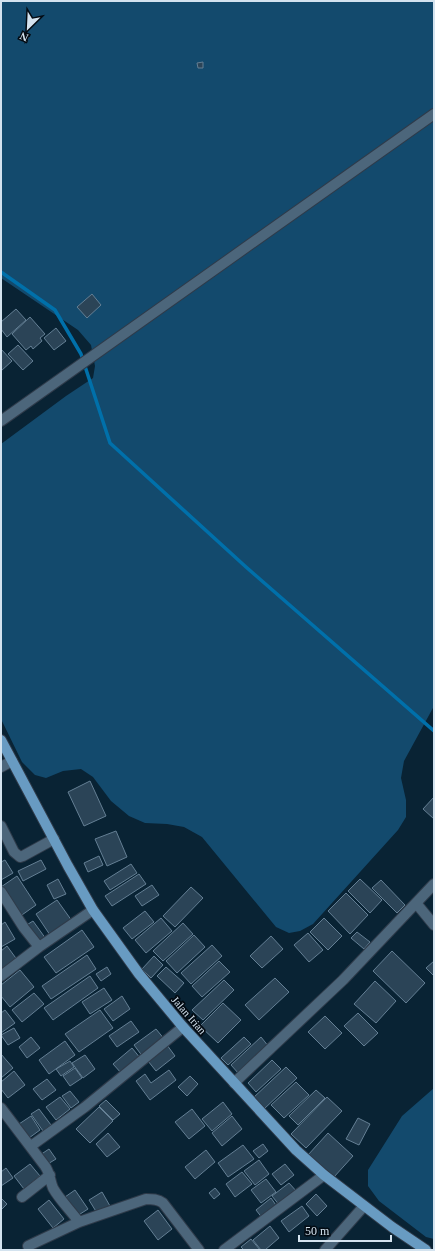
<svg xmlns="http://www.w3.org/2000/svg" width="435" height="1251" font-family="'Times New Roman',serif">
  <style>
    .green { fill: #134a6d }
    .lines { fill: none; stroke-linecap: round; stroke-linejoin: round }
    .stream { stroke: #0070aa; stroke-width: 3.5 }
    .building { fill: #2b4457; stroke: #647f94 }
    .minor-casing { stroke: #2f3b4a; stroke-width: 12 }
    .primary-casing { stroke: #2f3b4a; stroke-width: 12 }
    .minor { stroke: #4c667b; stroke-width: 10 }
    .primary { stroke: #689bc2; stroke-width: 10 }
    .labels { text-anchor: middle; stroke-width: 3.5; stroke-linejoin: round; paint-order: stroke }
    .street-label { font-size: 11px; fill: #d4e3ef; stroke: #030b13 }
  </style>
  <rect width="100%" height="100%" fill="#092334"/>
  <path class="green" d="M1,1H434V706L404,761L401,778L406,800V817L398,830L313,924L300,931L289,933L276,927L202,837L184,827L167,824L145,823L129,816L111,801L93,777L81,769L63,771L46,778L35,775L22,762L1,719V444L66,396L93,378L95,366L91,345L78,330L1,278Z
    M434,1088V1239L426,1237L379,1201L368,1186V1170L402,1116Z"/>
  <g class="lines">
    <path class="stream" d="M1,272L55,310L81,354L110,443L246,567L434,731"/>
  </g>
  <path class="building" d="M203,62V68H198L197,63Z
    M92,294L101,305L87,318L77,307Z
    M16,309L26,320L7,337L1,329V322Z
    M30,317L45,334L40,338L42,341L33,349L31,346L26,350L12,334Z
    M56,328L66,341L54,350L44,338Z
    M18,345L33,361L23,370L8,354Z
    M1,349L12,361L1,371Z
    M90,781L106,816L84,826L68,792Z
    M434,797V819L423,809Z
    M116,831L127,857L107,866L95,839Z
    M99,856L103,865L88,872L84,863Z
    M5,860L13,873L1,880V862Z
    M41,860L46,869L23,881L18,871Z
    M131,864L137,873L110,890L104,881Z
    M139,874L146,884L112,906L105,896Z
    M17,876L36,905L19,917L1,890V887Z
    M58,879L66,894L54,899L47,885Z
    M360,879L382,900L370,913L348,891Z
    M381,880L405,905L397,913L372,888Z
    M152,885L159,895L142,906L135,896Z
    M191,887L203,898L175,927L163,916Z
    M346,893L368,915L350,934L328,911Z
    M57,900L72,921L50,935L36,914Z
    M145,911L154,922L132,939L123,928Z
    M161,918L172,931L146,953L135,940Z
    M324,918L342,936L328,950L310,932Z
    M33,921L46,939L38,944L25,926Z
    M5,922L15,939L1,947V925Z
    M183,923L193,934L163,961L153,951Z
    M82,930L94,947L56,973L44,957Z
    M357,932L370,942L364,949L351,938Z
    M308,933L323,950L309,962L294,945Z
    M194,935L205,947L177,973L166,961Z
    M271,936L283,949L262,968L250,956Z
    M212,945L222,956L191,984L181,973Z
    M7,946L18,961L1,974V951Z
    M392,951L425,983L406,1003L373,971Z
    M87,955L96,969L51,999L42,986Z
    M154,956L163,965L151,978L142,969Z
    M219,961L230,972L202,997L192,986Z
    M434,961V976L426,968Z
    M107,967L111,974L101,981L96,974Z
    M166,967L184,983L175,993L157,976Z
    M20,970L34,987L10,1007L1,996V985Z
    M90,976L98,988L53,1020L44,1008Z
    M275,978L289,992L259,1020L245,1005Z
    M224,980L234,990L203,1020L192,1010Z
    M375,981L396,1001L376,1023L354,1004Z
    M104,988L112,1000L90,1014L82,1002Z
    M34,993L44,1004L22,1022L12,1010Z
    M122,996L130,1009L113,1021L104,1009Z
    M223,1003L241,1020L218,1043L200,1026Z
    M5,1010L15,1023L1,1033V1013Z
    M100,1010L113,1028L79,1052L65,1034Z
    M358,1013L378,1033L364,1046L344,1026Z
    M325,1016L342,1033L325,1049L308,1032Z
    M131,1021L139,1032L117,1047L109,1036Z
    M14,1028L20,1038L8,1045L1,1035Z
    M156,1029L165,1040L143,1057L134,1045Z
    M31,1037L40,1048L27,1058L19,1047Z
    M244,1037L251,1044L228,1065L221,1058Z
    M261,1037L269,1047L239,1074L231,1065Z
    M65,1041L75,1055L49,1074L39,1060Z
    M167,1045L175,1056L156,1071L148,1061Z
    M132,1048L141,1059L122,1074L113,1064Z
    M1,1054L13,1068L1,1078Z
    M85,1055L95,1069L83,1078L72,1063Z
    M272,1060L281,1069L256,1092L248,1083Z
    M70,1061L74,1067L61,1076L56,1069Z
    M286,1067L297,1078L264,1109L253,1098Z
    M75,1068L82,1078L70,1086L63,1076Z
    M169,1070L176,1080L150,1100L136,1081L145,1074L151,1083Z
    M14,1071L25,1085L8,1098L1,1089V1082Z
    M190,1076L198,1084L187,1096L178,1087Z
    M47,1079L56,1090L42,1100L33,1089Z
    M296,1082L309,1095L284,1118L271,1105Z
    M316,1090L325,1098L298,1125L289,1116Z
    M70,1091L79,1102L71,1108L62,1096Z
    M60,1097L70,1109L56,1120L46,1107Z
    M327,1097L342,1111L306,1148L291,1134Z
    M106,1100L120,1114L113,1120L99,1106Z
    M223,1102L232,1114L212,1131L202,1119Z
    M99,1107L113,1121L90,1143L76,1129Z
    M39,1109L51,1125L43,1131L31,1114Z
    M192,1109L205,1126L189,1139L175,1122Z
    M31,1116L40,1130L29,1138L19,1124Z
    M232,1116L242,1129L222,1146L212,1133Z
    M358,1118L370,1124L359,1145L346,1139Z
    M108,1133L120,1147L107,1157L96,1144Z
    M328,1133L353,1156L334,1177L308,1155Z
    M263,1144L268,1151L259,1158L253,1151Z
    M243,1145L254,1159L228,1177L218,1163Z
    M49,1149L56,1159L46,1165L40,1155Z
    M206,1150L215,1162L195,1179L185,1167Z
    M259,1160L269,1174L255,1185L244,1171Z
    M30,1164L40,1176L24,1189L14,1176Z
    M285,1164L294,1175L281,1185L272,1174Z
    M6,1168L13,1178L1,1186V1172Z
    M242,1172L252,1184L235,1197L226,1184Z
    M266,1179L276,1192L261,1203L251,1190Z
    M289,1183L298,1193L280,1206L272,1196Z
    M215,1188L220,1194L214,1199L209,1193Z
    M75,1190L88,1209L77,1216L65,1197Z
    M102,1192L110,1206L97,1213L89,1200Z
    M316,1194L327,1206L317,1216L306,1204Z
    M1,1198L7,1204L1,1210Z
    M271,1198L278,1208L263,1219L256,1210Z
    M49,1200L64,1219L53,1228L38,1209Z
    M302,1206L309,1216L289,1232L281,1221Z
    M158,1210L172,1229L158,1240L144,1221Z
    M270,1226L279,1238L265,1250H261L253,1240Z
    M251,1239L260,1250H244L241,1247Z"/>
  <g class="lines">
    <g class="minor-casing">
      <path id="minor" d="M1,421L434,114
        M1,767L12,761
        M1,826L14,852L20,857L23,856L54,839
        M1,892L24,928L39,947
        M416,903L434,925
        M1,976L39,947L93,910
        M234,1083L343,980L434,884
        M1,1108L45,1166C50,1173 50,1181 53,1188C59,1199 71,1211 79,1222
        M31,1146L85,1107L183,1027
        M22,1197L50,1175
        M28,1246L79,1222L146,1199C152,1199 158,1199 163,1203L199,1250
        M224,1250L324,1175
        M325,1250L364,1206"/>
    </g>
    <g class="primary-casing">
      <path id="primary" d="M1,740L68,866L93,910L139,974L183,1027L296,1150L324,1175L392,1227L426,1250"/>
    </g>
    <use href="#minor" class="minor"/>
    <use href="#primary" class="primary"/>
  </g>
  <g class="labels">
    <g class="street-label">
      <text transform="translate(189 1015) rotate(49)" y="4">Jalan Irian</text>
    </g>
  </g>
  <rect width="435" height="1251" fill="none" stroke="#d4e3ef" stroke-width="4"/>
  <g transform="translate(28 28) rotate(204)" stroke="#030b13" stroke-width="3" paint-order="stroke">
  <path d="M0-3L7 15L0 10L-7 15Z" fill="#d4e3ef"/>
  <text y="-6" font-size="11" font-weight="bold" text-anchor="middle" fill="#d4e3ef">N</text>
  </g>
  <path d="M299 1235v6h92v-6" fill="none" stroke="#d4e3ef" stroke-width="2"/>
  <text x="305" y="1235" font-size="12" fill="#d4e3ef" stroke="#030b13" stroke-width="3" paint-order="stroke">50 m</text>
</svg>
